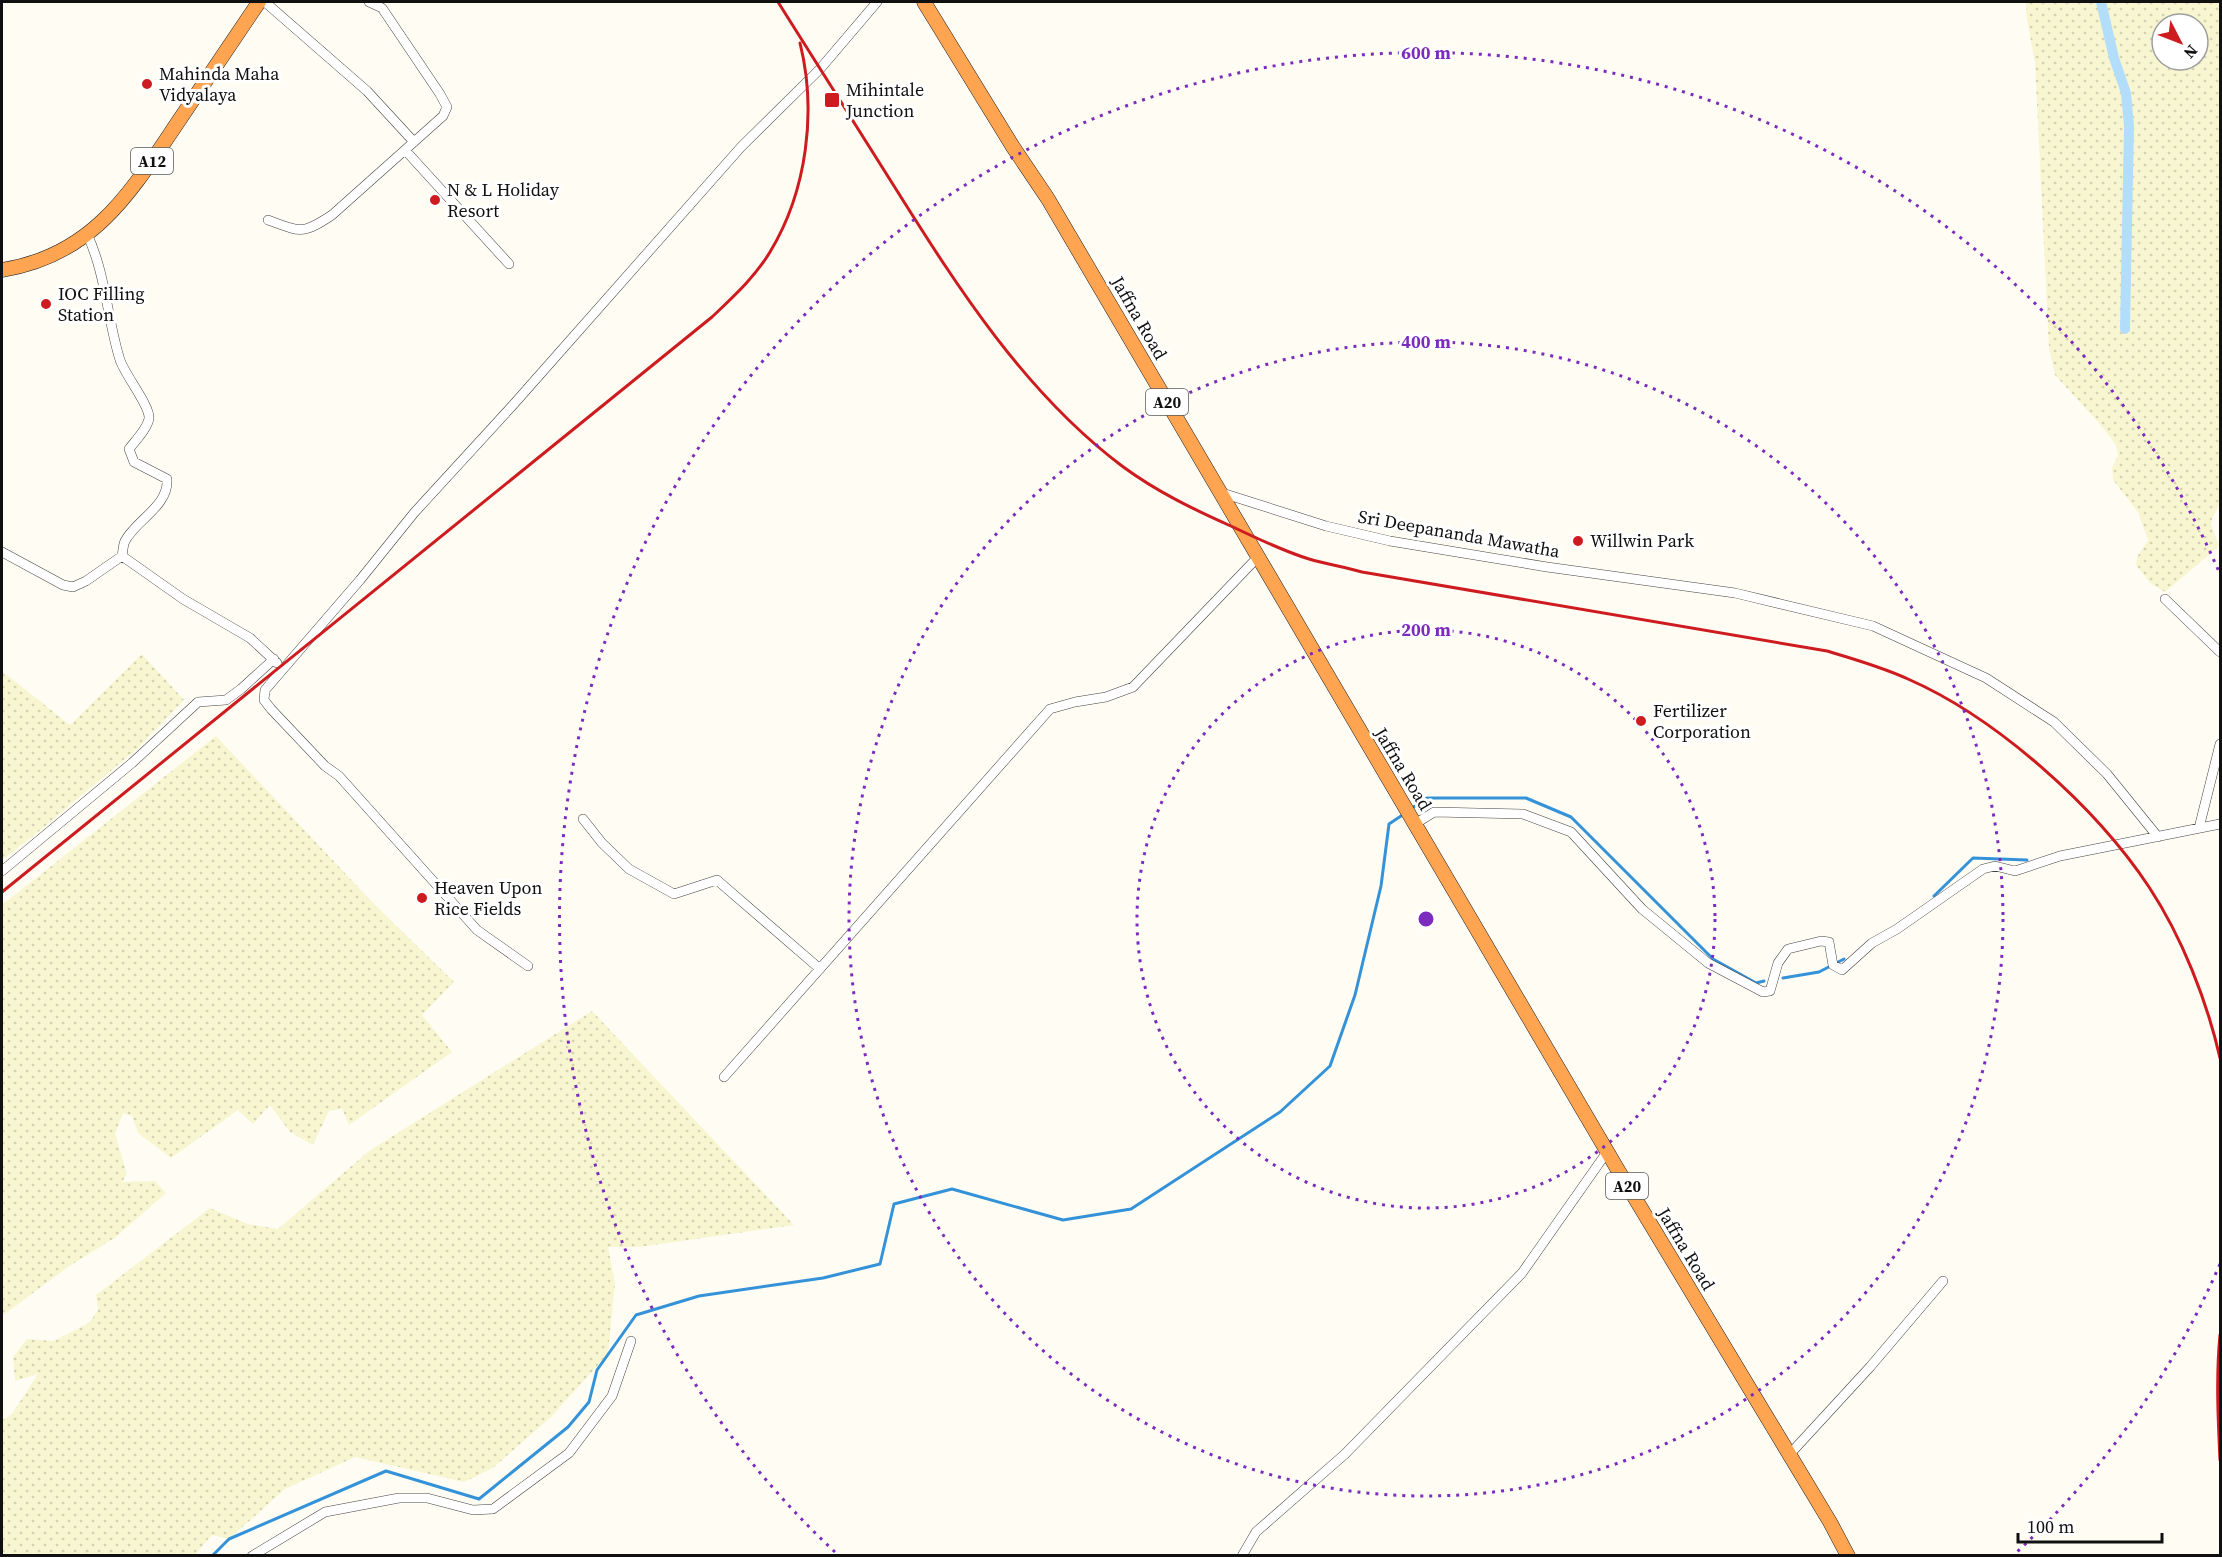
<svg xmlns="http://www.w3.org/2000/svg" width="2222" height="1557" font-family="'Source Serif 4',serif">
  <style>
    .farmland { fill: url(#farmland-dots); fill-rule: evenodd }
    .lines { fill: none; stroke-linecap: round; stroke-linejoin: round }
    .stream { stroke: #3492d9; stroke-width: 3 }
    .canal { stroke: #b3defb; stroke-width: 10 }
    .minor-casing { stroke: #434343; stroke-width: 10 }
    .highway-casing { stroke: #212121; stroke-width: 15 }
    .minor { stroke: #fff; stroke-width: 9 }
    .highway { stroke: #ffa551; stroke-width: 14 }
    .rail { stroke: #ce1b1f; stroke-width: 3 }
    .ring { fill: none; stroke: #7b2cbf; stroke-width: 3; stroke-dasharray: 3 6 }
    .poi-dot { fill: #ce1b1f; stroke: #fff; stroke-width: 2 }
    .labels { text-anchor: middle; stroke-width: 6; stroke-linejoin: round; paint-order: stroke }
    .shield { fill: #fff; stroke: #585858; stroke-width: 1.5 }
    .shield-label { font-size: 16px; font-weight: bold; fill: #101010 }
    .poi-label { font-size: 18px; fill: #101010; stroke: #fff; text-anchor: start }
    .street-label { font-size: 18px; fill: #101010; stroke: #fff }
    .centre { fill: #7b2cbf; stroke: #fff; stroke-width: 3 }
    .ring-label { font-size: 18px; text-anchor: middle; font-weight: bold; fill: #7b2cbf; stroke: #fff; stroke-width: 6; stroke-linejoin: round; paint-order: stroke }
  </style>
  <defs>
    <pattern id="farmland-dots" width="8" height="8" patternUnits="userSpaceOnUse" patternTransform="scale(1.5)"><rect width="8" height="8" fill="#f8f6d0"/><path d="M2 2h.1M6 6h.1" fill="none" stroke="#d4d2b2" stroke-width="1.8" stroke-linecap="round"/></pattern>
  </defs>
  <rect width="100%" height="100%" fill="#fffdf3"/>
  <path class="farmland" d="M2026,2H2220V504L2212,519L2211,525L2219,545L2216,549L2165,592L2150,583L2136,565L2137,557L2148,540L2138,512L2113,480L2112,468L2118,455L2116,445L2099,423L2055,375L2049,348L2035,63L2026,14ZM2162,24H2198V60H2162Z
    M142,654L184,700L138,748L32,837L2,860V671L70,725Z
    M216,736L373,903L454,982L422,1015L452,1052L349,1125L342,1109L329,1111L313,1145L290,1132L270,1105L253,1124L238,1110L171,1158L138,1133L132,1116L123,1113L115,1134L127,1174L122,1182L155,1181L166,1193L116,1237L68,1267L2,1316V905Z
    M592,1011L794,1225L639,1247H608L615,1283L608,1354L551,1417L493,1468L464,1482L355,1457L285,1489L229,1539L212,1535L195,1555H2V1420L12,1414L38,1374L15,1381L13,1357L27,1339L54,1341L89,1323L98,1310L96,1295L210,1208L248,1224L278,1229L369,1151Z"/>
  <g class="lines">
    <path class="stream" d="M1412,808L1427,798H1526L1571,817L1713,959L1756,983L1764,981
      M1934,896L1973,858L2027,860
      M1783,978L1819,972L1844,959
      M212,1556L229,1539L386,1471L479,1499L568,1427L589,1402L597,1370L636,1315L699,1296L823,1278L880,1264L894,1204L952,1189L1063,1220L1131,1209L1280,1112L1330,1066L1355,995L1381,886L1389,824L1404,814"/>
    <path class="canal" d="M2101,2L2114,58L2126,93L2129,126L2125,329"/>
    <g class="minor-casing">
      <path id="minor" d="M265,2L367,91L414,142
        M405,150L509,264
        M268,220C301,232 302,235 332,215L443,116L447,107L440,94L382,8L369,2
        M1219,492L1326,526L1390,541L1547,567L1735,593L1873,626L1986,678L2054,722L2107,774L2158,837
        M2,552L63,585L73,587L86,581L122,556C123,551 123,545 125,541C136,520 169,506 167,479L134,462L129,449C135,441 148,428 149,418C150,406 125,375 120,360C107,319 106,274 87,234
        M122,556L183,599L250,638L277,663
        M2165,599L2220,652
        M583,819L602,843L629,869L674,894L717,880L820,969
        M1415,824L1434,812L1523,814L1571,832L1642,909L1708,963L1763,992L1770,991L1778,963L1788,949L1821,941L1829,942L1833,965L1842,970L1872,943L1897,929L1983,869L1995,866L2015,871L2060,856L2220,824
        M2199,828L2220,744
        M2,871L132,763L198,702L226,700L241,689L274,659
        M528,966L477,930L339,776L325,766L271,709L264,700L265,690L360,580L414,513L513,405L741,147L820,69L877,2
        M724,1077L1050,709L1075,702L1106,697L1133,687L1257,558
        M1789,1455L1870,1367L1943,1281
        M252,1556L325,1512L399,1498H427L473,1510L493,1509L569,1453L612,1396L631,1341
        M1242,1556L1256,1532L1345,1454L1522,1273L1607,1152"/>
    </g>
    <g class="highway-casing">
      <path id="highway" d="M924,2L1013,147L1048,199L1618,1170L1830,1522L1848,1556
        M2,270C95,255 132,190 180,119C206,80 233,41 259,2"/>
    </g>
    <use href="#minor" class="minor"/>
    <use href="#highway" class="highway"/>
    <path class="rail" d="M778,2C817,63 855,125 894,186C958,288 1025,393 1122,466C1157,492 1195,510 1233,527C1258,539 1283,551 1309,559C1326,564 1344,567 1362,572L1827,651C1854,659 1882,667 1908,679C1997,718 2096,807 2149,887C2182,937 2207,1001 2220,1058
      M2,892L712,317C733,297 755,277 770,252C807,191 817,111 800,43
      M2220,1335C2216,1376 2218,1418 2220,1460"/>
  </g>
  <g class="ring">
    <circle cx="1426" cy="919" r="289"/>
    <circle cx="1426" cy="919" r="577"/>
    <path d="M2220 1264A866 866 0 0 1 2017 1552M835 1552A866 866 0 1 1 2220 574"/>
  </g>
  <g class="poi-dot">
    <circle cx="147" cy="84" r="6"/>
    <rect x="824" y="92" width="16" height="16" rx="3"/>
    <circle cx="435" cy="200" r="6"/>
    <circle cx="46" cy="304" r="6"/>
    <circle cx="1578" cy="541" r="6"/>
    <circle cx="1641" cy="721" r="6"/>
    <circle cx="422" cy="898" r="6"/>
  </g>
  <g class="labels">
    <g class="shield">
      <rect x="131" y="148" width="42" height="26" rx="4.5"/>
      <rect x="1146" y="389" width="42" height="26" rx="4.5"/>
      <rect x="1606" y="1173" width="42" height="26" rx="4.5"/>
    </g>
    <g class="shield-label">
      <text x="152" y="167">A12</text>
      <text x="1167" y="408">A20</text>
      <text x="1627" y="1192">A20</text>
    </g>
    <g class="poi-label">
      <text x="159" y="80">Mahinda Maha<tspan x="159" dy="21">Vidyalaya</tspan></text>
      <text x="846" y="96">Mihintale<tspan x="846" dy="21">Junction</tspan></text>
      <text x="447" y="196">N &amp; L Holiday<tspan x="447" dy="21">Resort</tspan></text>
      <text x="58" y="300">IOC Filling<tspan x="58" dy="21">Station</tspan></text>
      <text x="1590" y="547">Willwin Park</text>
      <text x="1653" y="717">Fertilizer<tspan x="1653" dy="21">Corporation</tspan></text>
      <text x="434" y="894">Heaven Upon<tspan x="434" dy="21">Rice Fields</tspan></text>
    </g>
    <g class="street-label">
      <text transform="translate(1139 318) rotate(60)" y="6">Jaffna Road</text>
      <text transform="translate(1459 534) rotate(10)" y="6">Sri Deepananda Mawatha</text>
      <text transform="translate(1403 769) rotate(59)" y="6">Jaffna Road</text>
      <text transform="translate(1686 1249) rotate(59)" y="6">Jaffna Road</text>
    </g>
  </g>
  <circle cx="1426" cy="919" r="9" class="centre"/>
  <g class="ring-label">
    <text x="1426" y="59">600 m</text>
    <text x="1426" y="348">400 m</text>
    <text x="1426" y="636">200 m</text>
  </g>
  <rect width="2222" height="1557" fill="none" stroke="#101010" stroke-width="6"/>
  <g transform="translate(2180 42) rotate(132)"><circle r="28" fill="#ffffff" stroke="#9f9f9f" stroke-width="1.5"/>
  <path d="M0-4.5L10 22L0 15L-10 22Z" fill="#ce1b1f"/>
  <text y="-9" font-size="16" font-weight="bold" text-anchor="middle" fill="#101010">N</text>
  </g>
  <path d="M2018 1533v9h144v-9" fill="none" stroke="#101010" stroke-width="3"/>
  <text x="2027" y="1533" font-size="18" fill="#101010" stroke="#ffffff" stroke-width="4.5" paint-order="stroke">100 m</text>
</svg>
